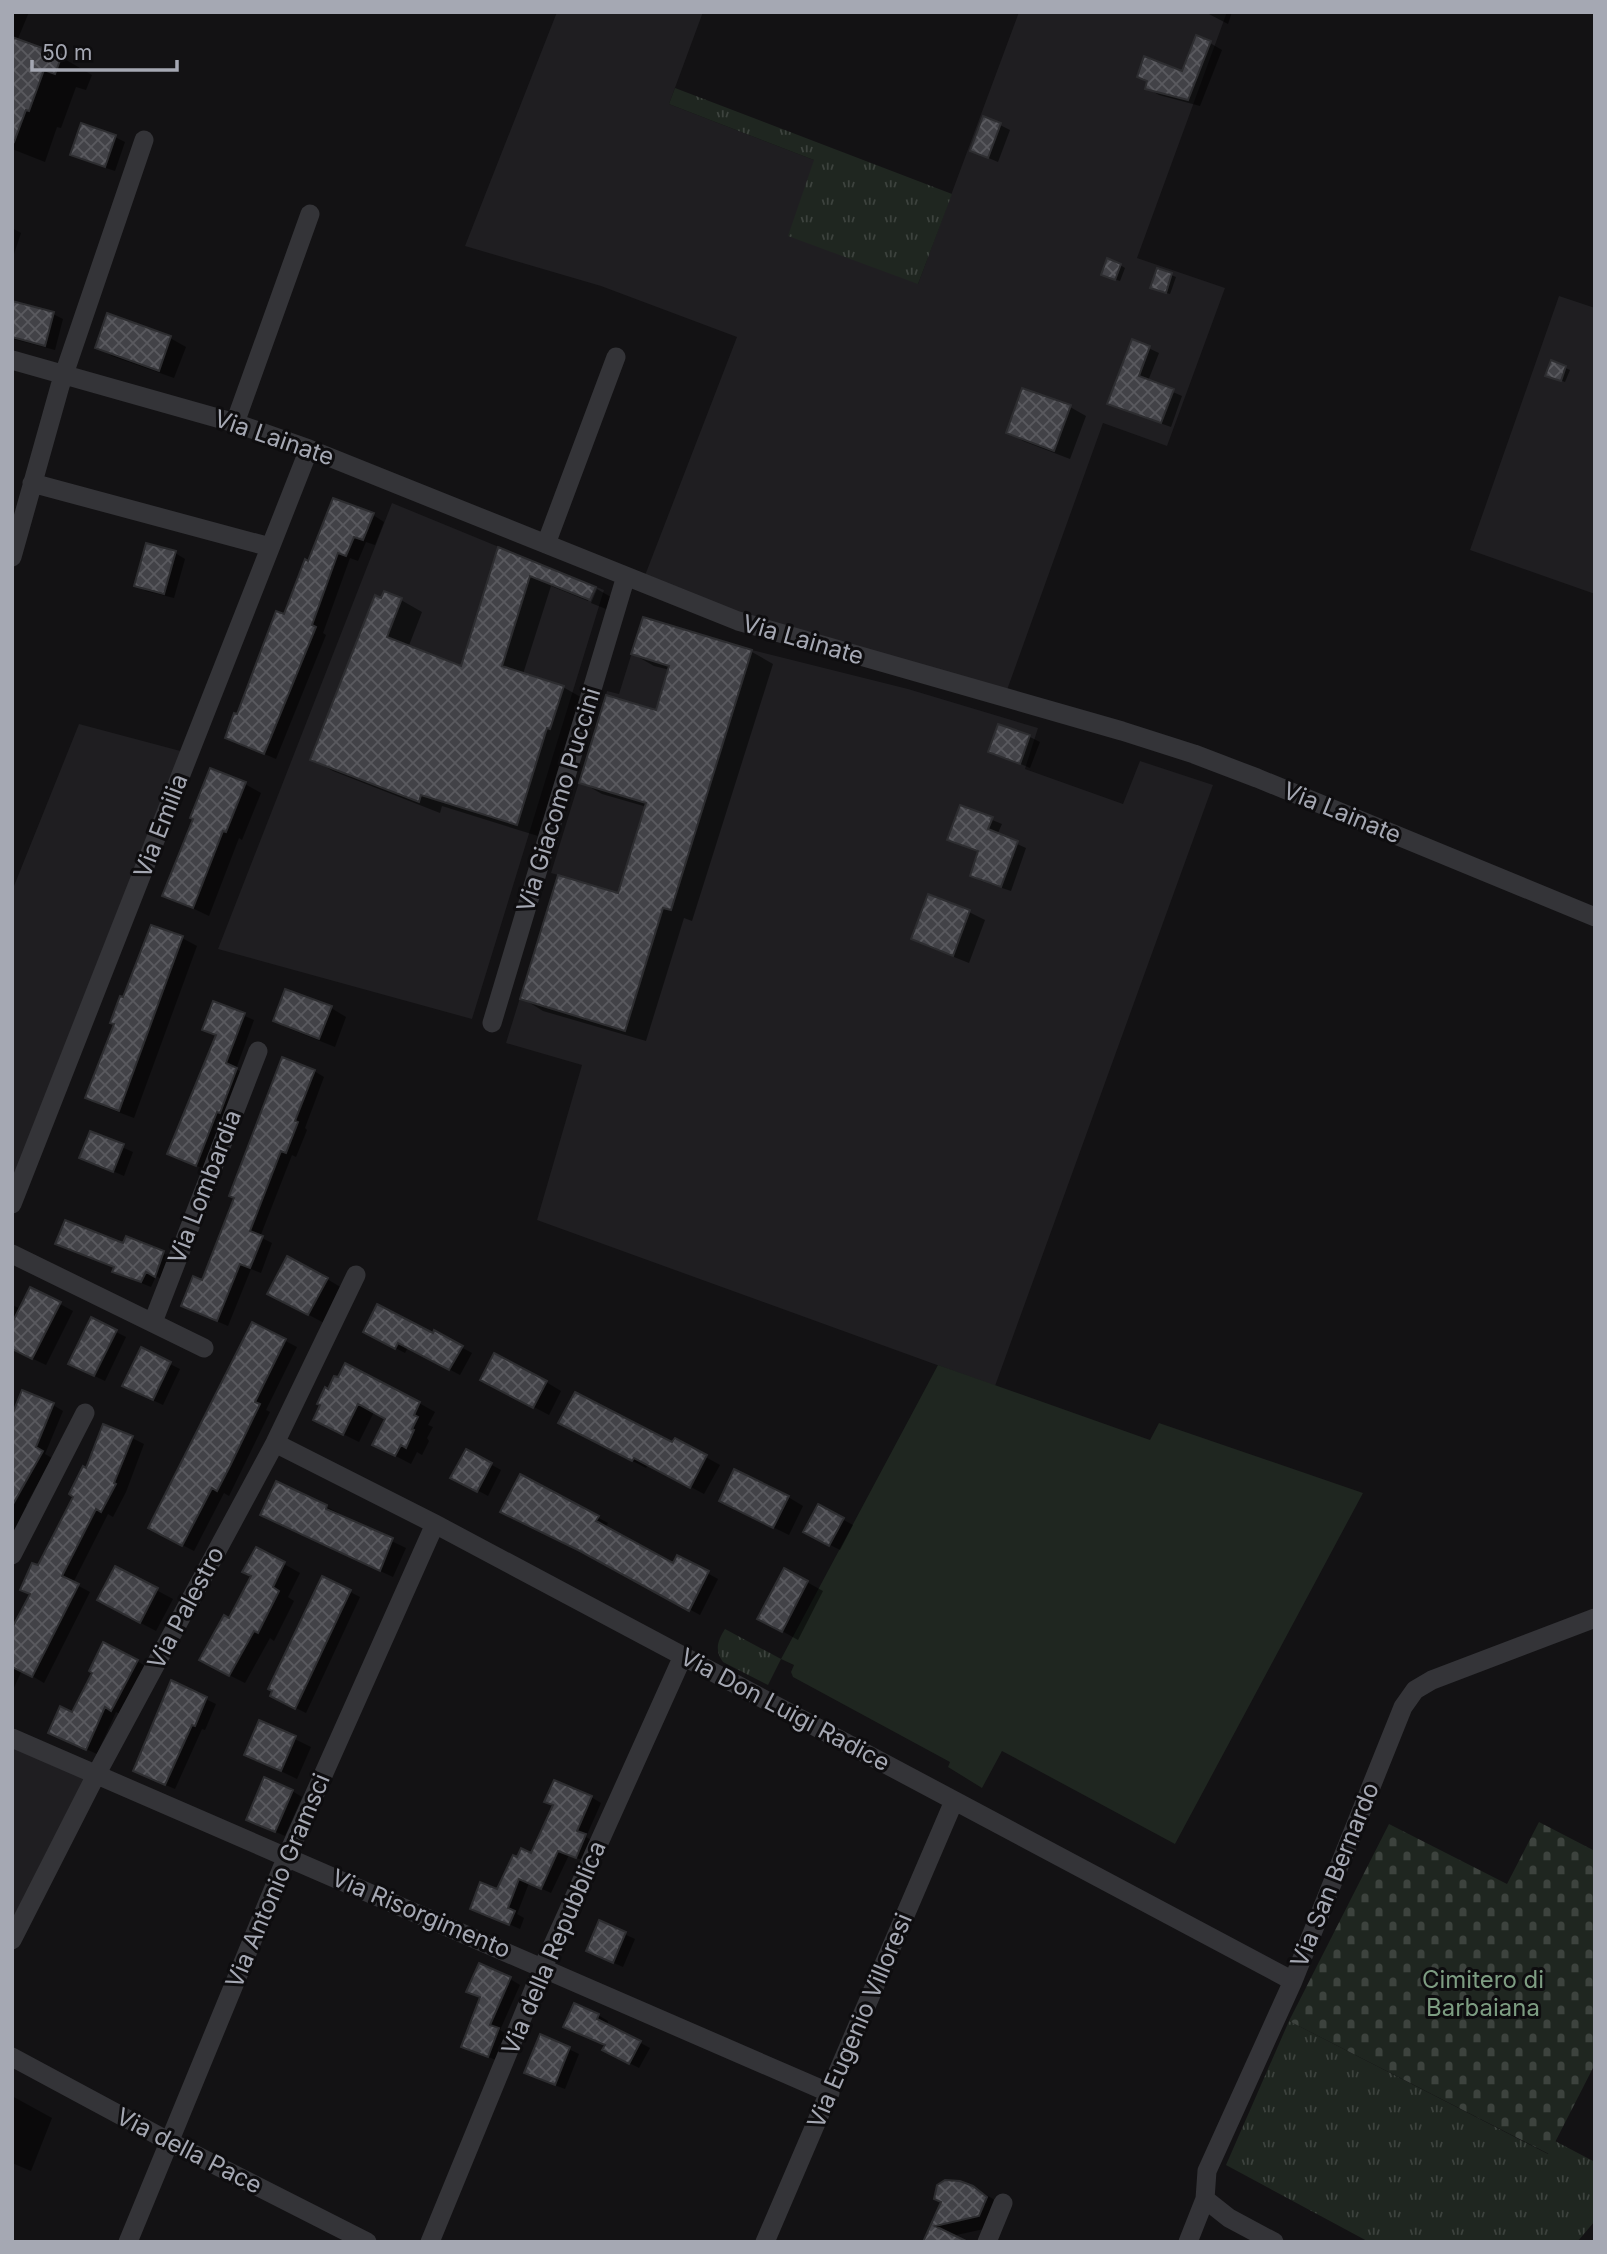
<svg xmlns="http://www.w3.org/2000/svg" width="1607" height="2254" font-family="Inter,sans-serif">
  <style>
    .built { fill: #1f1e21 }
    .grass { fill: url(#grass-tufts) }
    .cemetery { fill: url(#cemetery-stones) }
    .green { fill: #1f2620 }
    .shadow { fill: #0007 }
    .building { fill: url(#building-cross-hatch); stroke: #2d2d30; stroke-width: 2 }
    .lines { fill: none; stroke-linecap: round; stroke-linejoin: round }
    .street { stroke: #343438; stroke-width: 19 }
    .labels { text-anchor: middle; stroke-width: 6; stroke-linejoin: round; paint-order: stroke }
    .street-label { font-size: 24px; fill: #a5a8b3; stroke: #0e0d0f }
    .park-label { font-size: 24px; fill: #7d9d82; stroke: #0e0d0f }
  </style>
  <defs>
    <pattern id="grass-tufts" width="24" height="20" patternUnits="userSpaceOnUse" patternTransform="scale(1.75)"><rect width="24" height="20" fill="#1f2620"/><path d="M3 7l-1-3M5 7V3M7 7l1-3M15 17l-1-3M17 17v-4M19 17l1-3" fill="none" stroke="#3d433e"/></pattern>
    <pattern id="cemetery-stones" width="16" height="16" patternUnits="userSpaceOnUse" patternTransform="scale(1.75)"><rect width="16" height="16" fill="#1f2620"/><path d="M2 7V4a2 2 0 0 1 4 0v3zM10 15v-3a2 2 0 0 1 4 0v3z" fill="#3d433e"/></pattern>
    <pattern id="building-cross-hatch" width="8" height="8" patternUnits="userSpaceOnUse" patternTransform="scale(1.75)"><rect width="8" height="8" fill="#424247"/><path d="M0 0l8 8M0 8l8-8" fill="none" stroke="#5a5a5f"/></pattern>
  </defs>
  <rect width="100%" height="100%" fill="#131214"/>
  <path class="built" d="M557,12H703L669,104L814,160L918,284L1019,12H1227L1137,258L1225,288L1167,446L1103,423L1007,690L740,616L644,578L737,337L601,286L465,246Z
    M1559,296L1595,308V594L1470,550Z
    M392,503L604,590L472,1019L218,949Z
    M643,617L752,650L908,689L1038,728L1025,769L1123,804L1140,761L1213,785L995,1386L537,1220L582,1065L506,1043L558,875L551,873L607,691L619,694Z
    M79,724L188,753L12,1200V891Z
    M12,1745L89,1779L12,1927Z"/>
  <path class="grass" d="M675,88L952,194L918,284L788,236L814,160L669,104Z
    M725,1629L781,1659L768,1685L723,1662C714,1650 718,1640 725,1629Z
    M1289,2021L1548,2154L1555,2141L1595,2162V2221L1577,2242H1369L1226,2165Z"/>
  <path class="cemetery" d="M1539,1822L1595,1851V2064L1549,2154L1289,2021L1389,1824L1507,1884Z"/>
  <path class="green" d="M938,1365L1150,1440L1159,1423L1363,1493L1175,1844L1002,1751L982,1788L948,1767L950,1762L793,1677L791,1672L794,1665L781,1659Z"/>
  <path class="shadow" d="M12,12H29L17,41L61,57L92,75L86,90L76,87L61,128L57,127L45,162L12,149Z
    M1205,12H1232L1228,24Z
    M1210,43L1222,50L1200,106L1159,95L1147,88L1148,82L1139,76L1183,74Z
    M1000,125L1010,130L998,162L972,151Z
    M115,137L125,142L115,171L82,160L72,154Z
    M12,228L21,233L12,260Z
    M1120,265L1125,268L1120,281L1108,277Z
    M1171,275L1176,277L1170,294L1157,290Z
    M12,303L53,314L63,319L55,350L13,339Z
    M170,338L186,347L174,378L112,356L97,347Z
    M1133,341L1159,353L1148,381L1182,396L1171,427L1118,408L1109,403Z
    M1552,362L1570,370L1565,382L1552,377Z
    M1070,407L1086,416L1070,459L1023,441L1008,432Z
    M373,515L384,522L375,545L366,542L358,561L350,558L323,633L326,635L276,759L227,738L309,563Z
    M499,549L593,588L588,601L551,586L523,674L563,687L584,699L538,836L442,806L440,813L333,771L312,759L382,600H401L422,612L408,648L462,668Z
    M175,553L185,559L174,598L146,591L136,585Z
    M597,589L616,600L611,611L591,603Z
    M644,619L752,652L773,664L692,921L684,918L646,1041L543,1011L522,998L619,895L647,807L602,794L581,782L657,712L670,670L654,666L633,654Z
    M999,726L1030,737L1040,742L1030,768L990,751Z
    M245,784L261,793L242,840L239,838L209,916L165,895Z
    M961,807L1002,824L997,835L1026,848L1011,891L981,881L972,876L980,852L949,840Z
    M969,912L985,920L969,963L929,947L913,938Z
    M152,927L182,938L197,946L134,1118L102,1106L88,1097Z
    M214,1003L254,1020L236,1069L247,1075L206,1170L170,1154L218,1036L204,1029Z
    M331,1008L346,1017L335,1047L290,1029L275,1021Z
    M314,1071L324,1077L305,1128L307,1130L296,1157L292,1155L260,1237L272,1243L261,1273L251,1269L228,1326L193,1311L183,1306L203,1282L236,1198Z
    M90,1133L133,1152L124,1176L81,1157Z
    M127,1238L173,1258L165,1281L156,1276L151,1287L124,1276L114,1271L115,1268L57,1243L124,1246Z
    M327,1279L342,1288L324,1323L285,1302Z
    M60,1304L73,1311L46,1365L12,1349V1305L21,1309Z
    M92,1320L126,1337L105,1381L80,1369Z
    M253,1324L297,1347L266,1410L270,1412L229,1496L224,1493L194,1551L161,1534Z
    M365,1332L433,1336L435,1333L472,1353L460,1375L408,1347L405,1353Z
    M170,1364L180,1369L163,1405L134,1391Z
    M546,1382L561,1391L549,1415L498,1388Z
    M319,1403H419L435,1412L428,1425L433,1427L427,1438L429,1441L422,1455L417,1452L411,1464L390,1453L387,1419L374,1412L359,1442L331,1428L322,1405Z
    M53,1405L63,1411L45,1454L52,1458L26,1505L28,1506L16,1530L12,1529V1437Z
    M574,1430L673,1445L675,1440L720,1465L704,1494L648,1464L646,1468Z
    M132,1438L144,1444L126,1492L113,1517L108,1514L73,1583L90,1592L44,1683L22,1670L12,1692V1654L39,1568L87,1470Z
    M466,1451L501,1470L488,1496L453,1477Z
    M521,1476L608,1523L605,1528L673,1565L678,1557L718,1579L700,1615L592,1556Z
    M277,1483L327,1507L340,1514L339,1516L406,1548L393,1577L275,1522Z
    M788,1497L803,1506L789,1535L736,1509Z
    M818,1506L853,1525L840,1550L805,1532Z
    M257,1549L300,1573L288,1597L294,1601L274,1641L270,1638L245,1683L217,1669L253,1576Z
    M115,1568L173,1599L156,1631L114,1609Z
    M785,1570L823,1591L798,1640L775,1627Z
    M323,1578L360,1597L306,1713L282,1701Z
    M137,1661L147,1667L122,1715L116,1712L97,1754L61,1738L73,1714Z
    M172,1683L216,1704L205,1730L202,1729L175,1789L145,1776Z
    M260,1722L311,1747L297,1779L246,1754Z
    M292,1791L302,1797L285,1836L258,1824Z
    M591,1797L601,1803L586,1837L595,1842L587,1862L569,1855L551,1893L529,1883L517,1914L524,1918L520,1929L472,1908L498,1892L532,1855L555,1806Z
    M600,1923L635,1939L623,1967L598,1956Z
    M510,1979L520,1985L500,2030L508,2035L498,2061L463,2046L481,1998L469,1991Z
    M598,2015L608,2021L607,2025L650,2048L639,2068L614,2055L607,2045L566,2027Z
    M541,2036L579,2054L565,2089L536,2078Z
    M12,2096L52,2118L31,2171L12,2163Z
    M973,2187L993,2199L1006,2210L998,2226L924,2242L943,2202Z"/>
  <path class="building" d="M1196,35L1211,41L1188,100L1145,89L1147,81L1137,77L1144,56L1182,71Z
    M12,37L62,55L55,74L44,70L29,111L26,110L14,142L12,141Z
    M983,116L1001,123L988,158L970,151Z
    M81,123L116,135L105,167L70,155Z
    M1107,258L1121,264L1115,280L1101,275Z
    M1157,268L1172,273L1166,293L1150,288Z
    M12,301L54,312L45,346L12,337Z
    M107,313L171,336L159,371L95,348Z
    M1132,339L1150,346L1139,376L1174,389L1161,423L1107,404Z
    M1551,360L1566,366L1561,381L1545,376Z
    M1022,388L1071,405L1054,451L1006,433Z
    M333,498L374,513L363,540L354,537L346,556L338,553L312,625L316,627L264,754L225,738L234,713L237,714L276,611L284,614L305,559L308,561Z
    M146,543L176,551L164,594L134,586Z
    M498,547L596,587L590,600L530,576L502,666L564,686L550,729L547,728L517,825L421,795L419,802L310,760L375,595L381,598L384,591L402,598L387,637L461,666Z
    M643,617L752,650L671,910L663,908L625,1031L520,999L558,875L618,893L646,803L579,783L606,695L656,710L669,666L631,654Z
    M998,724L1030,735L1020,764L988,752Z
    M210,768L246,782L226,832L223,831L193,908L162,896L193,819L190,818Z
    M960,805L993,817L988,829L1018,841L1001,887L970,876L978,851L947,840Z
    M928,894L970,910L953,956L911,939Z
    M151,925L183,936L119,1111L85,1098L114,1024L110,1023L120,996L123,997Z
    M285,989L332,1006L319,1039L273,1021Z
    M213,1001L245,1013L226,1063L237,1068L220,1113L217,1112L196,1166L167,1154L216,1035L202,1030Z
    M282,1057L315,1070L295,1121L298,1122L286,1153L281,1151L250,1231L263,1236L250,1268L240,1264L217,1321L181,1306L193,1276L202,1280L234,1198L229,1196Z
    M90,1131L124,1144L113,1172L79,1158Z
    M65,1220L123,1243L126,1236L164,1251L155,1277L146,1272L141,1282L112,1272L114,1267L55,1244Z
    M287,1256L328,1278L308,1315L267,1294Z
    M30,1287L61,1302L32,1359L12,1349V1323Z
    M377,1304L433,1333L434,1330L463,1346L449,1370L398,1343L395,1349L363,1332Z
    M91,1317L117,1330L94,1376L68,1364Z
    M252,1322L286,1339L255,1402L260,1404L230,1466L217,1491L212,1488L182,1546L148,1528Z
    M141,1347L171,1362L153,1400L122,1386Z
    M494,1353L547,1381L533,1408L480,1380Z
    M345,1363L420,1402L414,1415L418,1417L412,1429L414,1430L406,1448L401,1445L395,1456L372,1445L385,1419L358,1404L343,1435L313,1420L320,1405L317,1404L325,1387L328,1389L334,1376L338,1377Z
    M22,1390L54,1403L36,1447L43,1451L12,1506V1415Z
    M575,1392L672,1442L675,1438L707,1455L690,1488L634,1458L632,1461L558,1423Z
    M103,1424L133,1436L114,1483L116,1484L101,1512L96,1509L62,1576L79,1584L32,1677L12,1667V1628L30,1594L20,1590L32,1563L38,1565L73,1497L69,1494L83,1466L86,1468Z
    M466,1449L492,1463L477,1492L450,1478Z
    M734,1469L789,1496L773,1528L719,1501Z
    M520,1474L599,1516L596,1521L673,1563L677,1555L709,1571L689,1611L580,1551L500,1512Z
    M276,1481L327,1505L326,1509L393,1538L380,1571L260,1515Z
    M818,1504L844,1518L829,1546L803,1532Z
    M256,1547L285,1562L273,1587L279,1591L258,1633L254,1631L229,1676L199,1660L224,1615L229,1618L251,1576L242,1572Z
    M115,1566L158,1588L140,1623L97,1600Z
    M784,1568L808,1581L782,1632L757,1619Z
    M322,1576L351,1590L295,1709L270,1696L272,1691L268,1689Z
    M103,1642L138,1660L111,1711L105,1707L86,1750L48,1733L60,1706L72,1712L92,1673L89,1671Z
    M171,1680L207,1697L195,1726L192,1725L165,1785L133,1771Z
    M259,1720L296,1736L281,1771L244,1755Z
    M264,1777L293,1790L275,1832L246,1820Z
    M554,1780L592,1796L577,1831L586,1834L576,1858L558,1851L541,1889L519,1879L508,1908L515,1911L509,1925L470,1909L480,1882L497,1889L513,1855L517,1857L521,1848L531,1853L553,1805L544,1802Z
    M599,1920L626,1932L613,1963L586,1951Z
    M479,1963L511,1977L490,2025L499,2028L488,2057L461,2047L480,1997L466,1992Z
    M574,2003L599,2014L597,2019L641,2041L629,2064L602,2050L605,2045L563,2027Z
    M540,2034L570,2047L555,2085L524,2073Z
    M945,2180L960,2181L973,2186L987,2197L979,2216L935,2226L968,2242H923L941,2202L934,2199L937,2185Z"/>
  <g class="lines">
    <path class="street" d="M12,360L235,423L309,449L738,621L1122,731L1194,754L1257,778L1595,917
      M235,423L310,214
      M32,483L270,547
      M546,544L616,357
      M12,557L60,386L144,140
      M492,1023L626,576
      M12,1204L309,449
      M12,1254L204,1348
      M153,1322L258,1051
      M275,1443L435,1524L1293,1981
      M12,1555L85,1413
      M12,1738L830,2093
      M12,1940L96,1775L275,1443L356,1275
      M12,2057L170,2142L367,2242
      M1205,2199L1229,2218L1274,2242
      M128,2242L287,1856L435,1524
      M430,2242L543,1967L683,1656
      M765,2242L954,1801
      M987,2242L1003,2203
      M1188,2242L1205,2199L1207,2171L1293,1981L1403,1707L1415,1690L1432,1680L1595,1618"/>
  </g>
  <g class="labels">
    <g class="street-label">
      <text transform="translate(274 438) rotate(19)" y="8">Via Lainate</text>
      <text transform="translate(803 640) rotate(16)" y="8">Via Lainate</text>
      <text transform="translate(559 800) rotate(-73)" y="8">Via Giacomo Puccini</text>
      <text transform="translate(1342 813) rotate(22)" y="8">Via Lainate</text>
      <text transform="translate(161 826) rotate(-69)" y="8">Via Emilia</text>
      <text transform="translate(205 1187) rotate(-69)" y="8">Via Lombardia</text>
      <text transform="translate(186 1608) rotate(-62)" y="8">Via Palestro</text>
      <text transform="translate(785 1710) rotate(28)" y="8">Via Don Luigi Radice</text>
      <text transform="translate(1335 1875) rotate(-68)" y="8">Via San Bernardo</text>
      <text transform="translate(278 1881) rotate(-67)" y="8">Via Antonio Gramsci</text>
      <text transform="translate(421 1914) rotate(23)" y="8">Via Risorgimento</text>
      <text transform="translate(554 1948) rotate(-67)" y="8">Via della Repubblica</text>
      <text transform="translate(860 2021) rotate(-67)" y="8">Via Eugenio Villoresi</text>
      <text transform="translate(189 2151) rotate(27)" y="8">Via della Pace</text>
    </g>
    <g class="park-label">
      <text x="1483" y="1988">Cimitero di<tspan x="1483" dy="28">Barbaiana</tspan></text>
    </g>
  </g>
  <rect width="1607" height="2254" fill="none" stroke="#a5a8b3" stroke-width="28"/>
  <path d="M32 60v10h145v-10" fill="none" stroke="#a5a8b3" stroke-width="3.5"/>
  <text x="42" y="60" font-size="21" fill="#a5a8b3" stroke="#0e0d0f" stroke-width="5" paint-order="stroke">50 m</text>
</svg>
